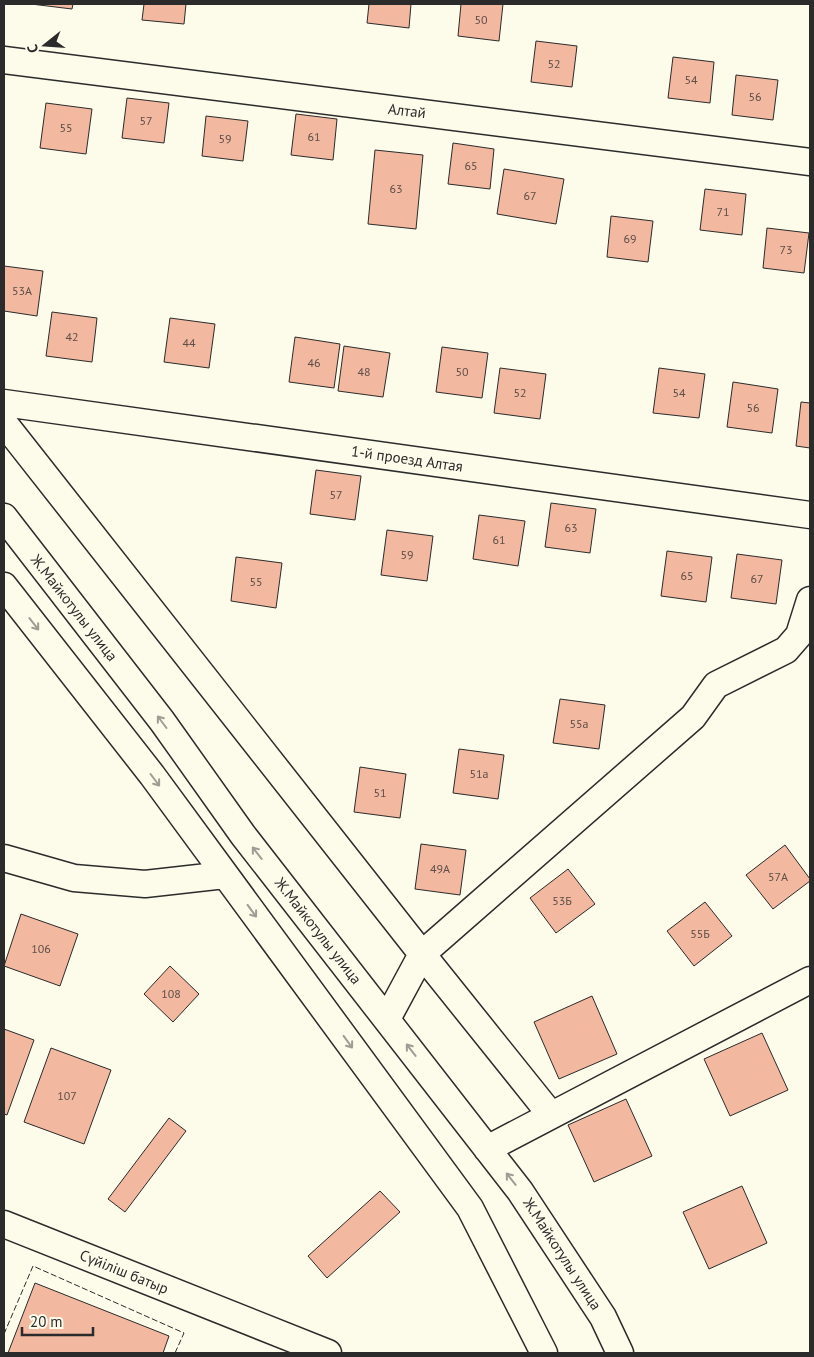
<svg xmlns="http://www.w3.org/2000/svg" width="814" height="1357" font-family="'PT Sans',sans-serif">
  <style>
    .building { fill: #f2b8a0; stroke: #2b2b2b }
    .lines { fill: none; stroke-linecap: round; stroke-linejoin: round }
    .minor-casing { stroke: #2b2b2b; stroke-width: 29 }
    .minor { stroke: #fdfbea; stroke-width: 26 }
    .fence { stroke: #2b2b2b; stroke-width: 1; stroke-dasharray: 6 2.5; stroke-linecap: butt }
    .oneway { stroke: #9e9d94 }
    .labels { text-anchor: middle; stroke-width: 4; stroke-linejoin: round; paint-order: stroke }
    .number-label { font-size: 12px; fill: #5d4e48 }
    .street-label { font-size: 15px; fill: #2b2b2b; stroke: #fdfbea }
  </style>
  <rect width="100%" height="100%" fill="#fdfbea"/>
  <path class="building" d="M31,4H73L72,9Z
    M144,4H186L184,24L142,20Z
    M369,4H411L409,28L367,23Z
    M461,4H503L499,41L458,36Z
    M536,41L577,46L572,87L531,82Z
    M673,57L714,62L710,103L668,98Z
    M736,75L778,80L773,120L732,115Z
    M127,98L169,103L164,143L122,138Z
    M46,103L92,109L86,154L40,148Z
    M296,114L337,119L333,160L291,155Z
    M206,116L248,121L243,161L202,156Z
    M453,143L494,149L490,189L448,184Z
    M375,150L423,155L416,229L368,224Z
    M504,169L564,179L556,224L497,214Z
    M705,189L746,194L742,235L700,230Z
    M611,216L653,221L648,262L607,257Z
    M767,228L809,233L804,273L763,268Z
    M4,266L43,271L37,316L4,311Z
    M52,312L97,318L92,362L46,356Z
    M170,318L215,324L209,368L164,362Z
    M295,337L340,344L334,388L289,382Z
    M344,346L390,353L383,397L338,391Z
    M442,347L488,353L482,398L436,392Z
    M500,368L546,374L540,419L494,413Z
    M659,368L705,374L699,418L653,413Z
    M733,382L778,389L772,433L727,427Z
    M801,402L810,403V448L796,446Z
    M316,470L361,476L355,520L310,514Z
    M551,503L596,509L590,553L545,547Z
    M479,515L525,521L518,566L473,559Z
    M387,530L433,536L427,581L381,575Z
    M667,551L712,557L706,602L661,596Z
    M737,554L782,560L776,604L731,598Z
    M236,557L282,563L276,608L231,601Z
    M560,699L605,705L599,749L553,743Z
    M459,749L504,755L498,799L453,793Z
    M360,767L406,774L400,818L354,812Z
    M421,844L466,850L460,895L415,889Z
    M785,845L810,879V881L773,909L746,875Z
    M568,869L595,904L556,933L530,898Z
    M705,902L732,936L694,966L667,931Z
    M21,914L78,934L60,986L4,966Z
    M170,966L199,994L173,1022L144,994Z
    M592,996L617,1054L559,1079L534,1022Z
    M4,1029L34,1040L7,1115L4,1114Z
    M762,1033L788,1090L730,1116L704,1059Z
    M51,1048L111,1070L84,1144L24,1122Z
    M626,1099L652,1156L594,1182L568,1125Z
    M169,1118L186,1131L125,1212L108,1199Z
    M742,1186L767,1243L709,1269L683,1212Z
    M380,1191L400,1212L327,1278L308,1256Z
    M35,1283L169,1336L163,1353H8Z"/>
  <g class="lines">
    <g class="minor-casing">
      <path id="minor" d="M4,60L810,162
        M4,403L810,515
        M4,423L422,954L551,1115
        M4,517L162,721L243,835L520,1191L603,1317L620,1353
        M4,586L152,775L470,1208L544,1353
        M4,858L74,878L145,884L225,875
        M387,1019L422,954L693,717L716,685L786,650L799,635L810,600
        M487,1149L810,980
        M4,1224L328,1353"/>
    </g>
    <use href="#minor" class="minor"/>
    <path class="fence" d="M4,1334L33,1266L184,1333L175,1353"/>
  </g>
  <defs><path id="oneway-shaft" d="M-6 0H5M1.5-3L5.5 0L1.5 3" fill="none" stroke-width="1.6" stroke-linecap="round" stroke-linejoin="round" transform="scale(1.25)"/></defs>
  <g class="oneway">
    <use href="#oneway-shaft" transform="translate(34 624) rotate(52)"/>
    <use href="#oneway-shaft" transform="translate(162 722) rotate(-127)"/>
    <use href="#oneway-shaft" transform="translate(155 780) rotate(53)"/>
    <use href="#oneway-shaft" transform="translate(257 853) rotate(-128)"/>
    <use href="#oneway-shaft" transform="translate(252 911) rotate(54)"/>
    <use href="#oneway-shaft" transform="translate(348 1042) rotate(54)"/>
    <use href="#oneway-shaft" transform="translate(411 1050) rotate(-128)"/>
    <use href="#oneway-shaft" transform="translate(511 1179) rotate(-128)"/>
  </g>
  <g class="labels">
    <g class="number-label">
      <text x="481" y="24">50</text>
      <text x="554" y="68">52</text>
      <text x="691" y="84">54</text>
      <text x="755" y="101">56</text>
      <text x="146" y="125">57</text>
      <text x="66" y="132">55</text>
      <text x="314" y="141">61</text>
      <text x="225" y="143">59</text>
      <text x="471" y="170">65</text>
      <text x="396" y="193">63</text>
      <text x="530" y="200">67</text>
      <text x="723" y="216">71</text>
      <text x="630" y="243">69</text>
      <text x="786" y="254">73</text>
      <text x="22" y="295">53А</text>
      <text x="72" y="341">42</text>
      <text x="189" y="347">44</text>
      <text x="314" y="367">46</text>
      <text x="364" y="376">48</text>
      <text x="462" y="376">50</text>
      <text x="520" y="397">52</text>
      <text x="679" y="397">54</text>
      <text x="753" y="412">56</text>
      <text x="336" y="499">57</text>
      <text x="571" y="532">63</text>
      <text x="499" y="544">61</text>
      <text x="407" y="559">59</text>
      <text x="687" y="580">65</text>
      <text x="757" y="583">67</text>
      <text x="256" y="586">55</text>
      <text x="579" y="728">55а</text>
      <text x="479" y="778">51а</text>
      <text x="380" y="797">51</text>
      <text x="440" y="873">49А</text>
      <text x="778" y="881">57А</text>
      <text x="562" y="905">53Б</text>
      <text x="700" y="938">55Б</text>
      <text x="41" y="953">106</text>
      <text x="171" y="998">108</text>
      <text x="67" y="1100">107</text>
    </g>
    <g class="street-label">
      <text transform="translate(407 111) rotate(7)" y="5">Алтай</text>
      <text transform="translate(407 459) rotate(8)" y="5">1-й проезд Алтая</text>
      <text transform="translate(74 608) rotate(52)" y="5">Ж.Майкотулы улица</text>
      <text transform="translate(318 931) rotate(52)" y="5">Ж.Майкотулы улица</text>
      <text transform="translate(562 1254) rotate(57)" y="5">Ж.Майкотулы улица</text>
      <text transform="translate(124 1272) rotate(22)" y="5">Сүйіліш батыр</text>
    </g>
  </g>
  <rect width="814" height="1357" fill="none" stroke="#2b2b2b" stroke-width="10"/>
  <g transform="translate(45 45) rotate(253)" stroke="#fdfbea" stroke-width="4" paint-order="stroke">
  <path d="M0-4L9 19L0 12L-9 19Z" fill="#2b2b2b"/>
  <text y="-8" font-size="14" font-weight="bold" text-anchor="middle" fill="#2b2b2b">С</text>
  </g>
  <path d="M22 1327v8h71v-8" fill="none" stroke="#2b2b2b" stroke-width="2.5"/>
  <text x="30" y="1327" font-size="15" fill="#2b2b2b" stroke="#fdfbea" stroke-width="4" paint-order="stroke">20 m</text>
</svg>
